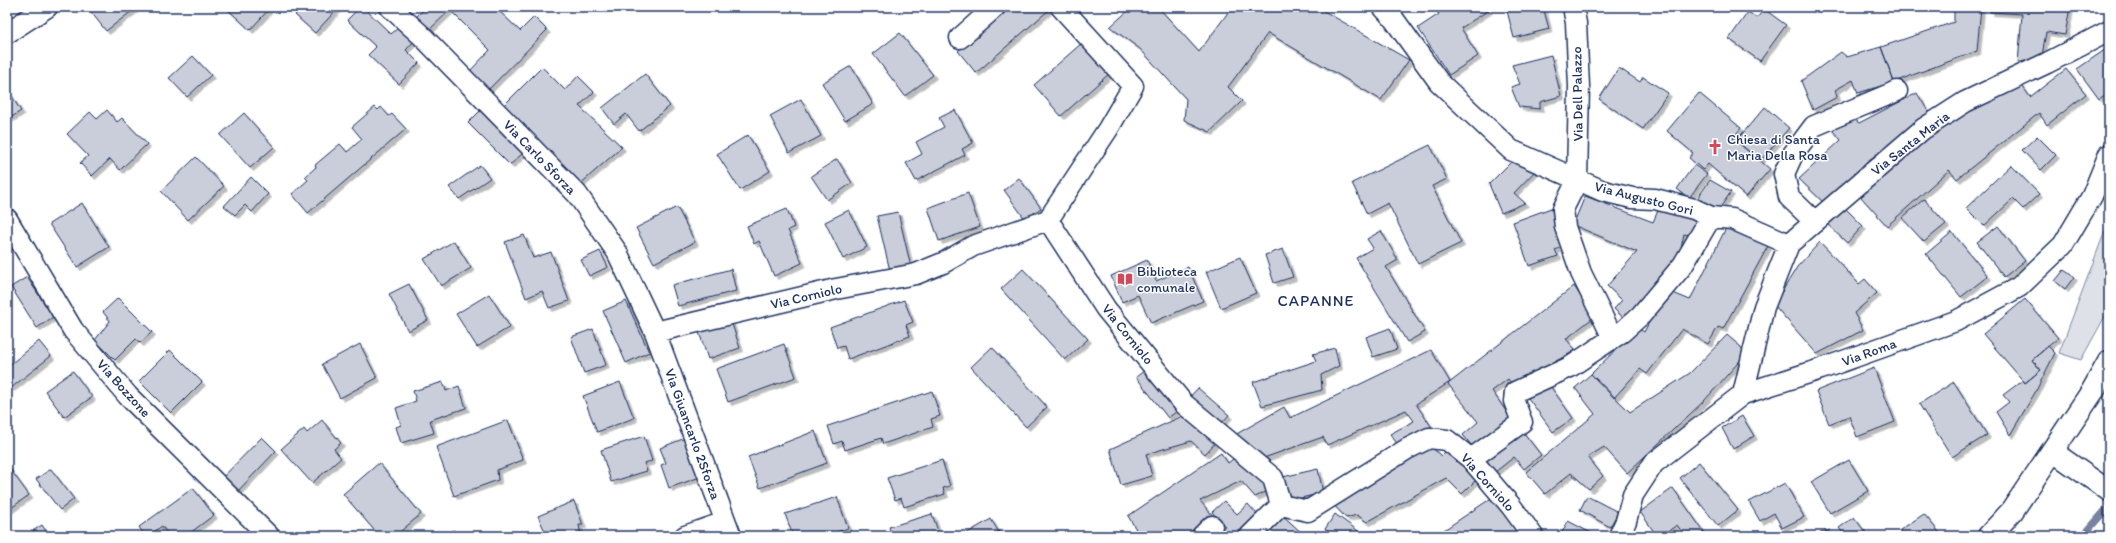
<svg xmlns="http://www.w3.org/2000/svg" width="2116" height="543" font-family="Itim,sans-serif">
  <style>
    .green { fill: #dee1e7; stroke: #7c88a2 }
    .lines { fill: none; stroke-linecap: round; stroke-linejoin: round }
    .stream { stroke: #77839f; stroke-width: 7 }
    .building { fill: #caceda; stroke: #1b2f5e; filter: url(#shadow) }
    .street-casing { stroke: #1b2f5e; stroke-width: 23 }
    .secondary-casing { stroke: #1b2f5e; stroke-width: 25 }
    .street { stroke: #fff; stroke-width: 20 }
    .secondary { stroke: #fff; stroke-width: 22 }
    .labels { text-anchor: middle; stroke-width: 3; stroke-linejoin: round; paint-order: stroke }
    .street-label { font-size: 14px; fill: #1b2f5e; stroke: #fff }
    .poi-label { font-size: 14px; fill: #1b2f5e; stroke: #fff; text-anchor: start }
    .quarter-label { font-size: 16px; letter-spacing: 1px; fill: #1b2f5e; stroke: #fff }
  </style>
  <defs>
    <filter id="shadow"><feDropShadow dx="3.5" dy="3.5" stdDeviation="0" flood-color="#0004"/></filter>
  </defs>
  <rect width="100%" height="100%" fill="#fff"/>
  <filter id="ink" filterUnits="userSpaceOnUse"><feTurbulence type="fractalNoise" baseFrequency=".025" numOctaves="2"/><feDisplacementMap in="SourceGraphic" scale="8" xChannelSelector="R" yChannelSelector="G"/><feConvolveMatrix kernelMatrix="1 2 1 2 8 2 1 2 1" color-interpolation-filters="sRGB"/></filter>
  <g filter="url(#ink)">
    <path class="green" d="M2106,228L2109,229V309L2081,360L2059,353Z"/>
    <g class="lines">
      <path class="stream" d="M2083,536L2109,506"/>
    </g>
    <path class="building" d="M87,7H137L106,31Z
      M225,7H271L250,30Z
      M302,7H339L315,33L295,15Z
      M360,7H363L391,34L398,28L413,42L406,50L419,63L399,84L368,55L376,47L347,20Z
      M426,7H495L520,31L534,17L547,30L487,91L469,72L490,50L450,10L428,31L415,18Z
      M1009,7H1048L1050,9L976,73L958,51Z
      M1132,7H1158L1199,52L1232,7H1317L1409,60L1381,100L1268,33L1228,87L1242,101L1210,132L1184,120L1186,99L1140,49L1110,27Z
      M1436,7H1487L1489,10L1461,28L1478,56L1449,75L1418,28L1439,14L1434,8Z
      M1506,7H1543L1549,29L1514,38Z
      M1954,7H1981L1977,51L1894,82L1881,47L1954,22Z
      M1991,7H2070L2065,35L2046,32L2042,56L2018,63L2022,14L1990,12Z
      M1764,9L1786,25L1760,61L1729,39L1748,12L1757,18Z
      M900,33L933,75L905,96L873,54Z
      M1083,42L1110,73L1061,116L1034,85Z
      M1881,47L1894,82L1858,93L1853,80L1835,90L1837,97L1813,110L1801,81L1841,52L1847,57Z
      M2109,47V92L2099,99L2077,69Z
      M1551,55L1561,96L1540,102V109L1519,107L1511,87L1520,84L1512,65Z
      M193,56L211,75L187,97L169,78Z
      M851,66L873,104L845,121L822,83Z
      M542,67L565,90L578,76L594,92L579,106L622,147L578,186L502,107Z
      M1619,68L1640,82L1643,77L1668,93L1643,129L1599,99Z
      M2066,69L2086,94L2047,125L2039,113L1957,179L1949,170L1887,226L1860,196L1924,140L1965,112L2020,83L2030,97Z
      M645,74L670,106L639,131L626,114L614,124L602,108Z
      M7,89L21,111L7,120Z
      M1699,93L1741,128L1733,138L1770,169L1746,197L1708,164L1703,170L1689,158L1693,153L1667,131Z
      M1917,93L1931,116L1866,162L1825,204L1799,179L1841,140L1833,131L1850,115L1859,123Z
      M801,99L821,136L789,153L770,116Z
      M375,107L378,110L381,107L389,116L392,114L406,129L308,213L292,194L308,180L305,177L316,167L315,165L340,144L347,152L362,139L352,127Z
      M1765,107L1789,128L1760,161L1736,141Z
      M107,110L117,122L122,118L147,144L120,170L110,159L92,176L80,163L88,156L67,134L90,112L97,119Z
      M481,110L523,153L510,165L468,123Z
      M955,110L973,143L962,149L965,155L916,181L906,163L922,154L916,142L944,127L939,118Z
      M244,113L274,147L250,168L220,135Z
      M748,135L770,171L740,190L717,154Z
      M2037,136L2056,155L2041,170L2022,150Z
      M1430,145L1447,179L1432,186L1461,243L1418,264L1388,203L1367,214L1352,183Z
      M196,157L224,186L188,220L161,191Z
      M1516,157L1536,170L1514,193L1525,203L1501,213L1489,184Z
      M837,159L852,183L827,200L811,176Z
      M480,165L490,178L459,199L449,187Z
      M1694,165L1707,174L1689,198L1677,189Z
      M2011,165L2039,194L2023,209L2013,199L1984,226L1966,208Z
      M251,177L268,194L252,212L245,205L235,215L224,206Z
      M1019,178L1041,208L1025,219L1004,190Z
      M1710,180L1731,192L1717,212L1694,203Z
      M968,193L980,227L939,241L928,208Z
      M1585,196L1653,222L1660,206L1699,214L1695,236L1684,234L1678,261L1627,321L1614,309L1622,300L1607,286L1637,252L1573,225Z
      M1924,199L1946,224L1924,242L1902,218Z
      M82,203L109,247L77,267L49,224Z
      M677,207L695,242L654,263L636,228Z
      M1844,207L1863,226L1847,243L1827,224Z
      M1551,208L1565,246L1555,250L1558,256L1529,266L1513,222Z
      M787,209L794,227L788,230L802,263L774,276L759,241L754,244L747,226Z
      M849,210L867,247L843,259L825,222Z
      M898,212L911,267L890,271L877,216Z
      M1727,226L1768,246L1723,329L1718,327L1708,344L1682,329L1647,374L1640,369L1614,398L1591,374L1638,328L1644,332L1666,290L1690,300Z
      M1998,226L2025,261L2004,277L1977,242Z
      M1381,231L1398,260L1386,267L1425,332L1407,342L1356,258L1373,248L1367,239Z
      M1952,232L1988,276L1961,297L1926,254Z
      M524,235L533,258L551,252L569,301L549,308L542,291L526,298L505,242Z
      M454,241L471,268L441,286L424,259Z
      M1820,242L1859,284L1865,279L1877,293L1854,313L1863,330L1817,354L1774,305L1797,267Z
      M1283,249L1293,277L1274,283L1265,255Z
      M600,251L608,267L589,276L581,260Z
      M1240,257L1256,293L1221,308L1206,272Z
      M1147,260L1156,281L1188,267L1203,301L1151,323L1138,295L1122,302L1111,276Z
      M731,269L736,291L678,306L672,285Z
      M1023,269L1088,339L1065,360L1001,289Z
      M2064,270L2074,277L2065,289L2055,281Z
      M27,277L53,317L37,328L11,287Z
      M409,284L428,320L408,331L389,294Z
      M1574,286L1594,317L1566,339L1576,350L1513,385L1508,379L1492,391L1515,424L1476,451L1463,435L1478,422L1448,384Z
      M489,294L510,327L477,347L456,314Z
      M118,298L152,332L140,343L136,339L115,360L95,340L110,321L103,312Z
      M2025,299L2058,338L2032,360L2041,370L2025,383L1983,334Z
      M904,300L913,322L906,325L910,336L848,359L844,346L837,348L830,327Z
      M626,301L649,352L626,363L603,311Z
      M731,321L740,348L708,359L699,332Z
      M1390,328L1397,349L1373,357L1366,337Z
      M593,329L606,365L584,373L571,337Z
      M1727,335L1741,347L1745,355L1704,401L1627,473L1604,447L1588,457L1603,476L1589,489L1571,473L1545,494L1526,472L1595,414L1575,388L1591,374L1630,412L1690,373Z
      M39,341L51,356L11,388L7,383V367Z
      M360,344L377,378L340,398L322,364Z
      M784,344L796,377L728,402L716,369Z
      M2048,346L2055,353L2036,391L2010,435L1996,412L2009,402L2003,395L2023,380L2025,383L2041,370L2032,360Z
      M992,347L1047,407L1026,427L971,367Z
      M1335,348L1339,366L1321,375L1322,390L1262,406L1253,382L1316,361L1313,354Z
      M170,350L202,382L171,413L139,381Z
      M1431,350L1450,382L1416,404L1435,432L1401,449L1390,434L1414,421L1406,410L1327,445L1323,437L1258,460L1233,436L1284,407L1290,418Z
      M1149,367L1181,408L1168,418L1136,377Z
      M1874,368L1895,422L1857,437L1849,416L1829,424L1816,391Z
      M73,371L92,397L64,417L45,391Z
      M443,382L446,391L459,386L466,408L430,420L434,433L401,443L396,427L401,425L396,408L416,401L413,391Z
      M620,382L634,418L597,432L583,396Z
      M1954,382L1987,435L1952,457L1919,404Z
      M1548,383L1573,418L1553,432L1528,398Z
      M1198,388L1229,415L1217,428L1186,401Z
      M932,391L940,416L931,419L933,427L883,444L881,438L845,450L842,441L834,444L828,426Z
      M1187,414L1217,441L1205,454L1191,441L1146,454L1152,476L1121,485L1110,449Z
      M1742,416L1754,436L1733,449L1722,428Z
      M322,420L341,443L334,449L341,458L312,483L281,449L304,429L307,433Z
      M508,420L523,460L497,470L498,480L454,496L436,447Z
      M1520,428L1541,455L1524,469L1514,457L1489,477L1477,462Z
      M815,431L827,463L760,488L748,457Z
      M644,436L652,461L644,463L647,471L611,482L601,450Z
      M262,437L276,451L237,492L222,478Z
      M685,438L700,477L669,488L661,465L666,463L660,448Z
      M1426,442L1441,456L1450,447L1480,476L1462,494L1446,478L1367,522L1357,515L1346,518L1328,499Z
      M1221,453L1228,463L1238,455L1274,488L1255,497L1241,481L1200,501L1214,517L1195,536H1140L1128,516Z
      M942,460L950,486L943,488L945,494L904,507L901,498L895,500L887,478Z
      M1849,460L1868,491L1830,513L1811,482Z
      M1699,462L1738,510L1718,526L1680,478Z
      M379,463L421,514L395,536H379L343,494Z
      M7,465L29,495L7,511Z
      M51,469L74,499L60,510L36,479Z
      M1318,469L1323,493L1283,502L1278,478Z
      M1785,483L1804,517L1782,528L1774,513L1760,521L1749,502Z
      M193,488L214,515L186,536H169L162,526L148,536H145L139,527Z
      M1673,488L1704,532L1698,536H1685L1677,525L1661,536H1657L1640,512Z
      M1496,495L1523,536H1435Z
      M1587,496L1618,512L1610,527L1580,510Z
      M837,497L848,528L826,536H793L785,514Z
      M574,501L583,525H579L581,536H547L538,516Z
      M1224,501L1237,514L1248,504L1263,521L1245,536H1214L1225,526L1212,512Z
      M1278,511L1305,536H1255Z
      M932,514L938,531L923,536H892L889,527Z
      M1335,514L1361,533L1359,536H1334L1325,529Z
      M1924,514L1942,536H1905L1900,530Z
      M1854,517L1868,536H1845L1839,528Z
      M991,519L1001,536H962Z
      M1568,521L1597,536H1560Z
      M42,525L49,536H25Z
      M454,530L457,536H444Z
      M1830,530L1832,536H1811Z"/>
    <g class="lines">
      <g class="street-casing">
        <path id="street" d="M390,7L421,35L577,194L617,252L655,332L731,536
          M1383,7L1393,18L1439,82L1511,150L1603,191L1632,198L1655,199L1694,209L1711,217L1732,219L1789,244L1764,307L1743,394
          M1573,7L1576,23L1579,86L1577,181L1563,209L1565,227L1581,273L1613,338
          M7,33L47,7
          M960,38L995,7
          M7,219L73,330L128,396L269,536
          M1048,220L1106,309L1184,404L1273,478L1281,505
          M1048,220L1108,129L1133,86L1061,7
          M1815,222L1789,197L1784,174L1793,154L1814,126L1897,91
          M1789,244L1923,129L1965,102L2047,63L2109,31
          M655,332L836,289L916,274L943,263L973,246L1048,220
          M2052,451L2109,491
          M1471,459L1522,422L1514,401L1515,392L1570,367L1622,332L1641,315L1683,265L1711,217
          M1281,505L1308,511L1407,449L1429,438L1447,440L1471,459L1511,506L1533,536
          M685,536L725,522
          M1202,536L1212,526
          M1250,536L1281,505
          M1619,536L1626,521L1633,495L1654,463L1743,394L1821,369L1956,321L2019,287L2063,245L2092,196L2109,154"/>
      </g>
      <g class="secondary-casing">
        <path id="secondary" d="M1989,536L2012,511L2092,392L2109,362"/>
      </g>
      <use href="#street" class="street"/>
      <use href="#secondary" class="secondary"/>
    </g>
  </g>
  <defs>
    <g id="church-bare" transform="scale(1.2)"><path d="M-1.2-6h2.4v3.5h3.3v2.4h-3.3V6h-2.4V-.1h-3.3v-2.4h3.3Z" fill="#d1495b" stroke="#fff" stroke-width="2.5" paint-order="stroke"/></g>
    <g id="library-bare" transform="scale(1.2)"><path d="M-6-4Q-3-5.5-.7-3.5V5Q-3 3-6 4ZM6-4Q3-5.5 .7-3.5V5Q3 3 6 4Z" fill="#d1495b" stroke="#fff" stroke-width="2.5" paint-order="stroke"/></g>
  </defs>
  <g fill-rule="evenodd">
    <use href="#church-bare" x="1715" y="147"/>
    <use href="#library-bare" x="1125" y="279"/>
  </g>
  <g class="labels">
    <g class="street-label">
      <text transform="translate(1577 94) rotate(-91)" y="5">Via Dell Palazzo</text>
      <text transform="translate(1910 143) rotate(-38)" y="5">Via Santa Maria</text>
      <text transform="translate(540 157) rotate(46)" y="5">Via Carlo Sforza</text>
      <text transform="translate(1644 198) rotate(14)" y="5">Via Augusto Gori</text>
      <text transform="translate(806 296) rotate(-13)" y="5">Via Corniolo</text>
      <text transform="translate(1128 334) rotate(51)" y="5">Via Corniolo</text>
      <text transform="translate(1869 352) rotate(-20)" y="5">Via Roma</text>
      <text transform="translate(124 388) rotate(48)" y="5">Via Bozzone</text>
      <text transform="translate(693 434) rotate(70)" y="5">Via Giuancarlo 2Sforza</text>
      <text transform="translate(1488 482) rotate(48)" y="5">Via Corniolo</text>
    </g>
    <g class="poi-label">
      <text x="1727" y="144">Chiesa di Santa<tspan x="1727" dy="16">Maria Della Rosa</tspan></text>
      <text x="1137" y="276">Biblioteca<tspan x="1137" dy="16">comunale</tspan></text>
    </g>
    <g class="quarter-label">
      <text x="1316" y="306">CAPANNE</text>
    </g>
  </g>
  <rect width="2116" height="543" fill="none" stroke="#fff" stroke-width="24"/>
  <rect x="12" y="12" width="2092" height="519" fill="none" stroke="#1b2f5e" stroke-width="1.5" filter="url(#ink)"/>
</svg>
